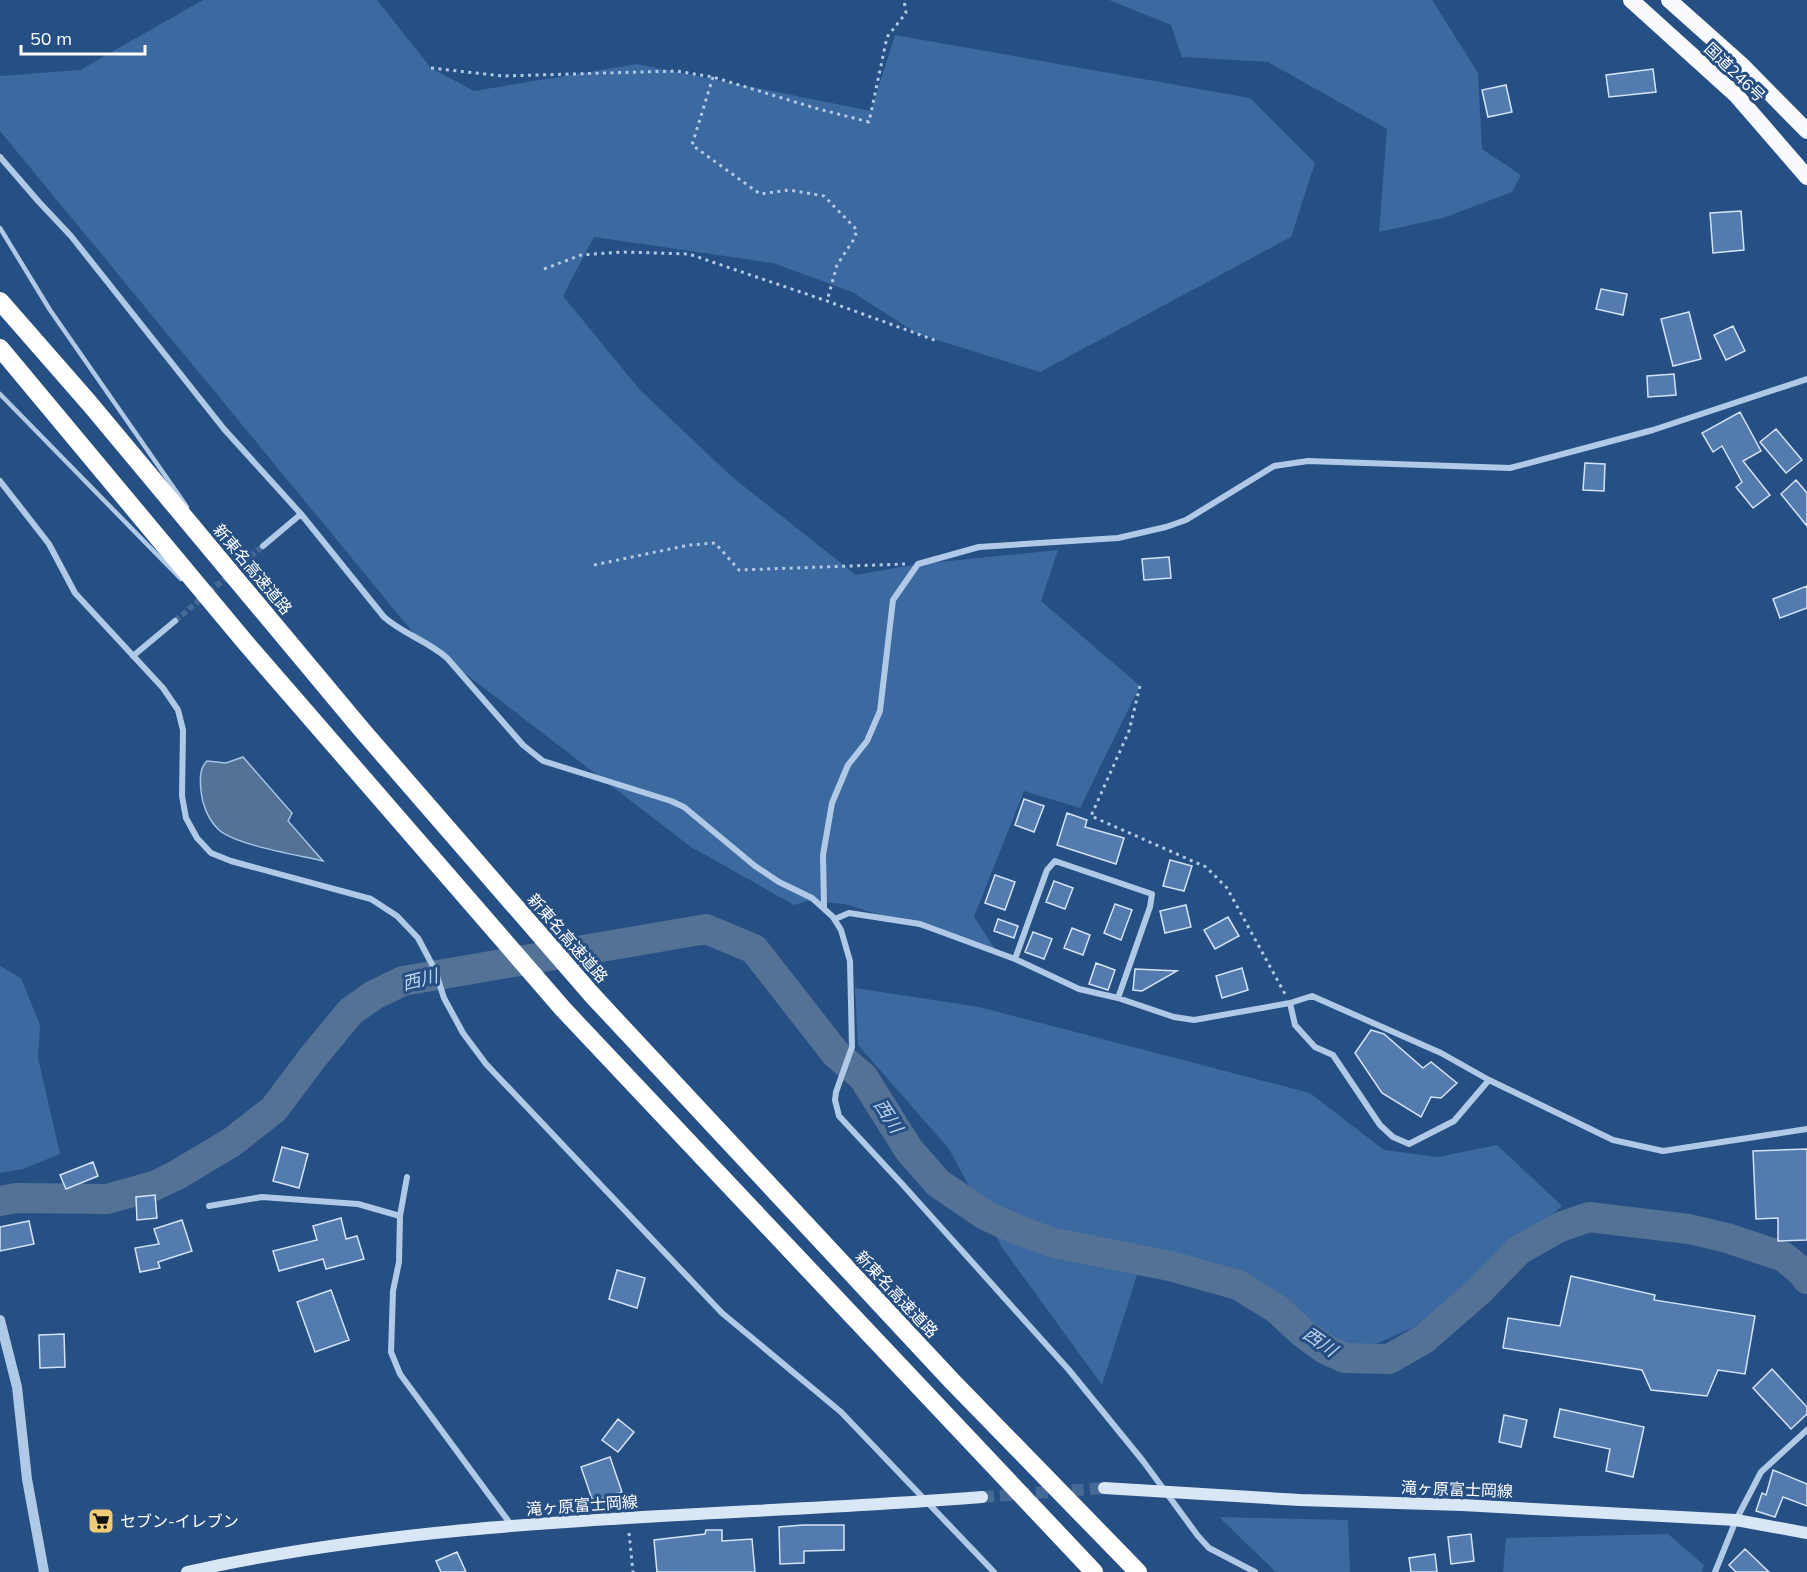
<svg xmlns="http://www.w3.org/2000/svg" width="1807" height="1572" font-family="Mulish,'Noto Sans JP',sans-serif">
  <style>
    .green { fill: #3b69a0 }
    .water { fill: #547196; stroke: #a4c4e8; stroke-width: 1.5 }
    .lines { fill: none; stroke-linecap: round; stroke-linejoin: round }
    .river { stroke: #547196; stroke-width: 30 }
    .building { fill: #537bad; stroke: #d3e3f6; stroke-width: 1.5 }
    .minor-tunnel { stroke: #476996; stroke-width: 6; stroke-dasharray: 6 3; stroke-linecap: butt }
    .secondary-tunnel { stroke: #476996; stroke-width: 12; stroke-dasharray: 12 6; stroke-linecap: butt }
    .path { stroke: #b0c9e7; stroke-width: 3; stroke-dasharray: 3 4.5; stroke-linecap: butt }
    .service { stroke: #b0c9e7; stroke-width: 4.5 }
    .minor { stroke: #b0c9e7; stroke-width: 6 }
    .tertiary { stroke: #b0c9e7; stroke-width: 10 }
    .secondary { stroke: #d9e6f6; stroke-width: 12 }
    .trunk { stroke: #f8fafe; stroke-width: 16 }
    .motorway { stroke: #fff; stroke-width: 18 }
    .labels { text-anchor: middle; stroke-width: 6; stroke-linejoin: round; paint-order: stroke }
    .street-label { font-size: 16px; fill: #fff; stroke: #264f83 }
    .poi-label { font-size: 16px; fill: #fff; stroke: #264f83; text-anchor: start }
    .water-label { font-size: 18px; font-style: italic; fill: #bbd3ef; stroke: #264f83 }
  </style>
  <rect width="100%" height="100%" fill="#264f83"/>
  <path class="green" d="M203,0H377L431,68L474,91L637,64L871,111L895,35L1250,98L1315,163L1291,237L1040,372L918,334L852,292L773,263L594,237L563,296L640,390L731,476L856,575L918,564L1058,550L1041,601L1140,686L1080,808L1024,791L974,917L997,952L845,904L807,901L794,905L691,847L416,636L0,131V76L80,70Z
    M1109,0H1432L1478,73L1482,149L1521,175L1512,192L1443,218L1379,232L1387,129L1268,62L1182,57L1171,25Z
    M0,966L21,978L40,1025L38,1058L60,1154L23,1169L0,1173Z
    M855,988L979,1007L1310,1093L1384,1150L1438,1157L1497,1145L1562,1206L1416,1326L1345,1358L1238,1285L1137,1275L1102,1385L1003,1249L949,1149L858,1045Z
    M1219,1517L1348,1520L1350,1572H1276Z
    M1668,1534L1704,1565L1702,1572H1503L1506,1538Z"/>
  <path class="water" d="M243,757L292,813L288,821L323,861C298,855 234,845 218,829C208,819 202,804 201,791C200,780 199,769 207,761L226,763Z"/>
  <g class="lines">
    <path class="river" d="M0,1201L16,1198L107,1199L154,1186L175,1176L232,1142L274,1109L313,1057L351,1011L374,995L403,981L706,929L754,949L836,1054L863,1077L909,1150L938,1183L985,1215L1018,1230L1054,1243L1170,1266L1238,1285L1277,1309L1303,1333L1325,1349L1345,1358L1389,1359L1424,1339L1479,1291L1519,1250L1560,1227L1589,1217L1689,1229L1727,1238L1784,1257L1803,1273L1807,1279"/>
  </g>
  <path class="building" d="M1653,69L1656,92L1609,97L1606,75Z
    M1506,85L1512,112L1488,117L1482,90Z
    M1741,211L1744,250L1713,253L1710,213Z
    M1601,289L1627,294L1623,315L1596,309Z
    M1689,312L1701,359L1673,366L1661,319Z
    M1733,326L1745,351L1726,360L1714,335Z
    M1674,374L1676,395L1648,397L1647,376Z
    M1740,412L1761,451L1743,461L1770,495L1753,508L1736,487L1742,482L1722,446L1713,452L1702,433Z
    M1776,429L1802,460L1786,473L1760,442Z
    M1585,463L1605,464L1604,491L1583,490Z
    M1796,480L1807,493V526L1781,494Z
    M1169,557L1171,578L1144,580L1142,559Z
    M1807,586V608L1780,618L1773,599Z
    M1024,799L1044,806L1034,832L1015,825Z
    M1067,813L1087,820L1085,827L1124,838L1116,864L1057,845Z
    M1170,860L1192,866L1184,891L1163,886Z
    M995,875L1015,882L1005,910L985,903Z
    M1054,881L1073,888L1065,909L1046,902Z
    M1115,904L1132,910L1121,940L1104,933Z
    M1186,905L1191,927L1165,933L1160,911Z
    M1228,917L1239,936L1215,949L1204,930Z
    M998,919L1018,926L1014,938L994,931Z
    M1072,928L1090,935L1083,955L1064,948Z
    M1033,932L1052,939L1044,959L1025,952Z
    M1096,963L1115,970L1108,990L1089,984Z
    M1242,968L1248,990L1222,998L1216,976Z
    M1135,969L1177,971L1142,991L1133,990Z
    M1371,1030L1384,1034L1423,1068L1431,1062L1457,1083L1441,1098L1431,1097L1421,1117L1382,1093L1355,1053Z
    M282,1147L308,1154L299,1188L273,1181Z
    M1807,1149V1240L1778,1241V1218L1756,1219L1753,1151Z
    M93,1162L98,1176L66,1189L60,1175Z
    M155,1195L157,1218L137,1220L136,1197Z
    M341,1218L346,1239L357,1236L364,1259L326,1269L323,1259L279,1271L273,1251L317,1240L313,1226Z
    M182,1220L192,1251L158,1262L160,1268L140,1272L135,1248L159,1244L154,1229Z
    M29,1221L34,1244L0,1251V1227Z
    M617,1270L645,1278L637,1308L609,1299Z
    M1571,1276L1655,1295L1654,1300L1755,1316L1745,1374L1718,1370L1707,1396L1651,1390L1642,1370L1503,1348L1508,1318L1560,1326Z
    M331,1290L349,1340L315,1352L297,1302Z
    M64,1334L65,1367L40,1368L39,1335Z
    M1772,1369L1807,1407V1414L1791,1429L1753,1388Z
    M1560,1409L1644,1427L1633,1477L1606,1471L1610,1449L1554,1437Z
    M1504,1415L1527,1420L1521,1447L1499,1442Z
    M618,1419L634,1432L618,1452L602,1440Z
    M610,1457L622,1492L593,1502L581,1467Z
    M1773,1470L1807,1484V1506L1783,1497L1775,1517L1756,1511L1762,1493L1766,1495Z
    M803,1525H844V1550L804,1551V1563L780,1564L779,1527Z
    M706,1530H722V1541L752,1539L755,1572H657L654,1540L705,1534Z
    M1471,1534L1474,1561L1451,1564L1448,1537Z
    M1745,1549L1769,1572H1736L1729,1565Z
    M457,1552L466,1572H441L436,1561Z
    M1435,1554L1437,1572H1411L1409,1558Z"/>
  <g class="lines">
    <path class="minor-tunnel" d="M175,621L263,546"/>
    <path class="secondary-tunnel" d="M982,1497L1104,1488"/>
    <path class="path" d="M431,68L503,76L676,71L713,77L815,108L869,122L887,37L906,13L904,0
      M713,77L692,145L760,194L789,190L824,196L857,230L854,239L837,265L827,301
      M544,269L581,255L622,252L689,254L827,301L937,341
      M594,565L689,545L715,543L739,570L905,564
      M1140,686L1129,731L1091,816L1206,867L1227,888L1285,994
      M629,1533L633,1572"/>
    <path class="service" d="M0,228L50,310L187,507
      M0,394L181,579"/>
    <path class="minor" d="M0,157L39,202L71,236L224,429L301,514L384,617C403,634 428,641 447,658L523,745L543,761L671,801L684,807L755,866L779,882L812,898L833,917L841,930L850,961L852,1047L836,1092L835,1100L839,1116L903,1185L1069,1370L1143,1461L1198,1536L1209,1548L1255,1572
      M0,481L49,544L75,593L163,688L178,710L183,730L182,796L186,818L197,838L211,853L231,861L371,899L397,916L418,938L435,970L444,998L463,1033L486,1064L722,1313L841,1412L994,1572
      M263,546L301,514
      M133,656L175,621
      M824,906L823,855L832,803L848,765L867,741L880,711L893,600L918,564L979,547L1118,538L1166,527L1186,520L1274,466L1308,461L1510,468L1653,430L1807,379
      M835,919L849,913L920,924L1015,959L1079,989L1118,998L1174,1017L1194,1020L1290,1003L1312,996L1441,1053L1489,1080L1613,1140L1663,1151L1807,1129
      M1015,959L1047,870L1055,861L1152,894L1150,907L1118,998
      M1290,1003L1295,1025L1315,1047L1333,1055L1380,1125L1393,1137L1409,1144L1454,1121L1489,1080
      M407,1177L400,1216L399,1262L393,1291L391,1352L400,1374L512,1526
      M209,1206L262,1197L358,1204L400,1216
      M1715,1572L1736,1520L1761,1472L1807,1430"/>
    <path class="tertiary" d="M0,1320L17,1387L27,1479L44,1572"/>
    <path class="secondary" d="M1104,1488L1300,1500L1462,1505L1736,1520L1807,1533
      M187,1572C448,1514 717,1518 982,1497"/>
    <path class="trunk" d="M1631,0L1736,95L1807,177
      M1669,0L1743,66L1807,131"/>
    <path class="motorway" d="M0,301L90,404L362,730L593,996L951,1380L1138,1572
      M0,348L245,642L563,1009L1094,1572"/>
  </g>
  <defs>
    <g id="supermarket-square" transform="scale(1.35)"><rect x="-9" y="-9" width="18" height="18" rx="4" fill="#f0cc75" stroke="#264f83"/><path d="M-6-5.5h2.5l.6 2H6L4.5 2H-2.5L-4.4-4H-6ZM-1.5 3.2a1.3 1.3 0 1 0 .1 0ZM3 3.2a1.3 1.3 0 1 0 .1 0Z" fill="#111"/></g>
  </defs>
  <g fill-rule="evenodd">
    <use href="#supermarket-square" x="101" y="1521"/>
  </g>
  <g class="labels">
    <g class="street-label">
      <text transform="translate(1735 72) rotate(44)" y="6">国道246号</text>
      <text transform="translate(253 569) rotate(50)" y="6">新東名高速道路</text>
      <text transform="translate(568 938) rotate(49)" y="6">新東名高速道路</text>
      <text transform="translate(897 1294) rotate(47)" y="6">新東名高速道路</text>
      <text transform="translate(1457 1489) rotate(2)" y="6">滝ヶ原富士岡線</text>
      <text transform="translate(582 1505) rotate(-4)" y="6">滝ヶ原富士岡線</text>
    </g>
    <g class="poi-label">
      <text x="120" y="1527">セブン-イレブン</text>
    </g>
    <g class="water-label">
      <text transform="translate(420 980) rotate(-14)" y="6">西川</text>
      <text transform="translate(888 1116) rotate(57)" y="6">西川</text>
      <text transform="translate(1320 1342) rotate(35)" y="6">西川</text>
    </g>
  </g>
  <path d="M21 45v9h124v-9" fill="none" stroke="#ffffff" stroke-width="3"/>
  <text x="30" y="45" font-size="18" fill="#ffffff" stroke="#264f83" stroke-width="4.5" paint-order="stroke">50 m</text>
</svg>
